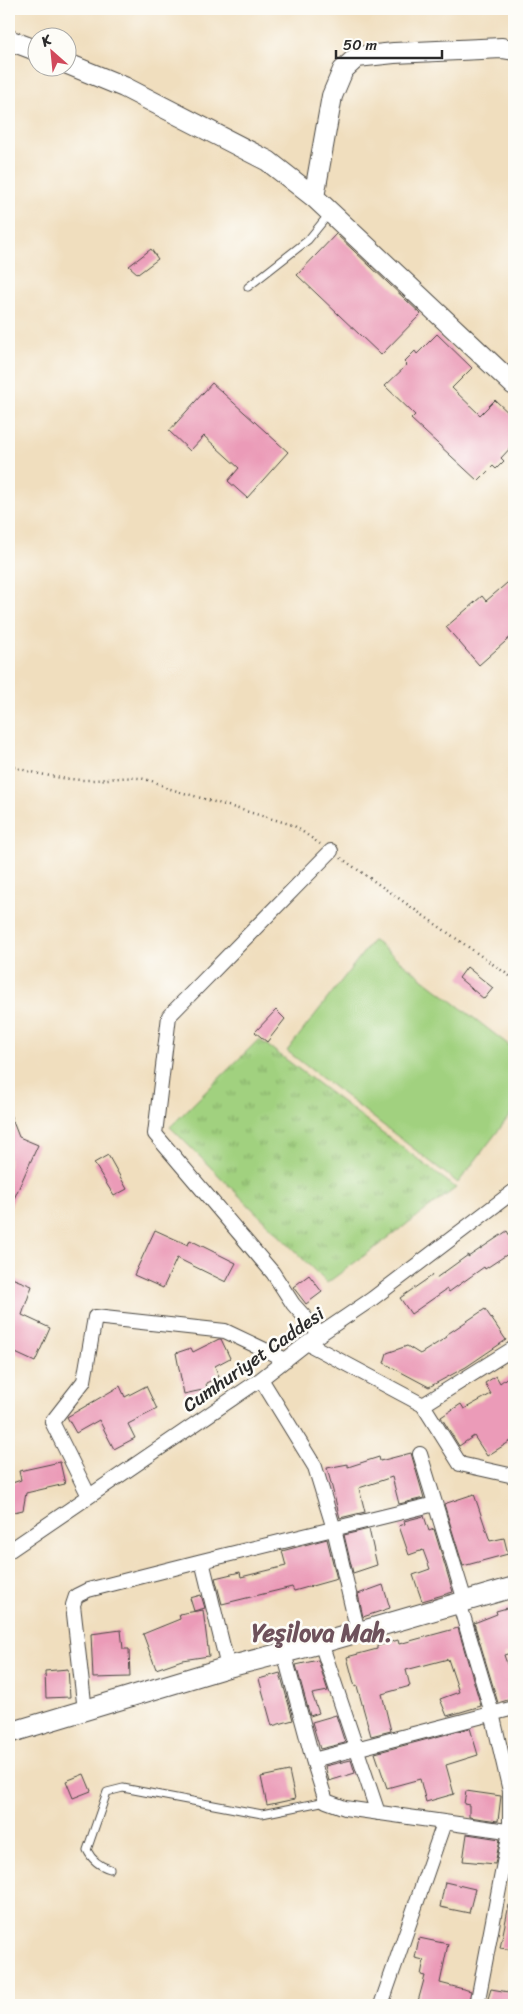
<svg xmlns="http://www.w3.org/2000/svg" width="523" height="2014" font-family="Sriracha,sans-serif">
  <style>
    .grass { fill: url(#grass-tufts); stroke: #667e55 }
    .garden { fill: #a1d17f; stroke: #667e55 }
    .building { fill: #eb9bb8 }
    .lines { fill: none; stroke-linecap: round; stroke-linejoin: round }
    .lane-casing { stroke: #494641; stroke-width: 9 }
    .street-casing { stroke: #494641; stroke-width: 16 }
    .secondary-casing { stroke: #494641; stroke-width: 22 }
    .path { stroke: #494641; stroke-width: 2.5; stroke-dasharray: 1 4; stroke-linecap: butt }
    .lane { stroke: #fff; stroke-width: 7 }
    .street { stroke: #fff; stroke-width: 14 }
    .secondary { stroke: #fff; stroke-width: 20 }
    .labels { text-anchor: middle; stroke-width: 5; stroke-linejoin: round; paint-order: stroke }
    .street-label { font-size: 19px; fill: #2b2b2b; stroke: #fdfcf7 }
    .district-label { font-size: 24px; font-weight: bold; fill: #6e525c; stroke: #fdfcf7 }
  </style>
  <defs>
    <pattern id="grass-tufts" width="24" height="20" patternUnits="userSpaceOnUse" patternTransform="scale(1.25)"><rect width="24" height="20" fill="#a1d17f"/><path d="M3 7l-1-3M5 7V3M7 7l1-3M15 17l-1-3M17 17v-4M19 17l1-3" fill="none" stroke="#83aa68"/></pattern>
  </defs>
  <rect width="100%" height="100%" fill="#fdfcf7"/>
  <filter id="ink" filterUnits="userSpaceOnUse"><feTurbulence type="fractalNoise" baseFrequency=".02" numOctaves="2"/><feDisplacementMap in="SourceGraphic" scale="10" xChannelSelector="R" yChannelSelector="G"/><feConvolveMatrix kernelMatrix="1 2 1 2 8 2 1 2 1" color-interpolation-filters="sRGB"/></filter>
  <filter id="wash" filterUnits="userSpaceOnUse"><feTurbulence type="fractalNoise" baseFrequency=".0096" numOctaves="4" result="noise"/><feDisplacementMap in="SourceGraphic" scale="20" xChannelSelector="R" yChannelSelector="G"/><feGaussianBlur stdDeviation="1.12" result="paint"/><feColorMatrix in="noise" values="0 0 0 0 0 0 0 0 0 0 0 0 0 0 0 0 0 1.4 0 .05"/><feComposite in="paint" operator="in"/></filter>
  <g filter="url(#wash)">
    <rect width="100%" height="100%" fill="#f0debe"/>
    <path class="grass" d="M259,1039L456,1188L327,1283L170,1127Z"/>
    <path class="garden" d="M373,940L514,1049V1110L458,1183L287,1051Z"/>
    <g id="blocks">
      <path class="building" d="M336,234L421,314L381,355L297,275Z
        M151,249L158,259L138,274L129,266Z
        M437,334L472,368L452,388L480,415L495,400L514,418V444L501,458L504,461L496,469L493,466L478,481L411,419L415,415L385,386L407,365L404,362L415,351L417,354Z
        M212,383L288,452L247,498L228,481L239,468L204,436L190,451L169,431Z
        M514,577V634L479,665L446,627L482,596L486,601Z
        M467,967L493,988L484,999L459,978Z
        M276,1010L285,1019L267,1042L255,1032Z
        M9,1114H10L19,1137L38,1145L9,1210Z
        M108,1155L127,1189L114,1196L94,1163Z
        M155,1230L188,1245L190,1240L236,1263L226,1282L177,1258L163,1288L134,1275Z
        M507,1231L514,1243V1250L485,1269L484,1267L449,1292L447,1289L411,1314L400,1298L433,1275L436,1278L468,1255V1257Z
        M309,1275L322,1292L306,1304L293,1287Z
        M9,1277L32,1286L22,1315L50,1328L35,1362L9,1350Z
        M485,1309L506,1340L466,1367L429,1387L384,1363L387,1353L407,1346L420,1354L447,1337L446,1335Z
        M219,1339H221L230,1358L215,1366L219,1377L206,1383L207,1389L184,1394L176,1353L191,1348L193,1352Z
        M514,1372V1439L487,1456L474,1436L459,1446L441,1417L461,1404L464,1409L491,1394L485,1383L496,1376L500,1383Z
        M120,1386L125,1397L146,1386L157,1409L128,1424L135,1438L114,1449L99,1420L76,1433L67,1417Z
        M411,1453L424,1498L399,1504L392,1477L359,1488L365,1512L340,1518L327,1468L348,1464V1467L379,1457L380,1461Z
        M60,1462L65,1484L26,1493L23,1510L9,1513V1484L21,1480L19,1471Z
        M474,1494L490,1541L504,1538L508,1554L463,1566L444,1504Z
        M424,1516L429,1531L434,1529L453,1592L422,1601L413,1575L430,1569L423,1550L409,1555L399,1526L405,1524L404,1521Z
        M369,1529L377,1565L353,1573L344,1535Z
        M327,1539L337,1579L294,1591L292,1587L222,1604L215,1578L240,1572L241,1577L286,1566L282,1551Z
        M383,1585L390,1608L363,1617L358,1594Z
        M201,1595L205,1608L194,1611L190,1598Z
        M514,1606V1652L504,1655L514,1684V1698L498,1703L474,1623L497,1614L496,1611Z
        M203,1610L209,1656L182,1660L156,1669L143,1634L180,1619L179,1614Z
        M458,1628L481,1706L447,1716L440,1699L459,1692L448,1659L406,1670L410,1686L382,1694L391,1731L371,1736L357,1686L355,1687L347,1657L377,1649V1646L398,1640L399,1644Z
        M121,1630L123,1649H129L130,1677L93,1678L91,1634Z
        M318,1660L328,1691L312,1694L319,1713L310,1716L296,1665Z
        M68,1669L70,1697L46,1698L45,1671Z
        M280,1673L293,1720L272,1726L259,1679Z
        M336,1715L345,1743L320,1749L312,1722Z
        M470,1728L478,1755L446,1765L454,1794L426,1802L420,1779L387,1788L375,1753Z
        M351,1760L355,1773L329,1781L325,1766Z
        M289,1771L295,1799L267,1805L261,1777Z
        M84,1774L91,1791L73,1798L66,1781Z
        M466,1791L501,1796L498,1821L469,1817V1805L464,1804Z
        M467,1834L500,1839L495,1864L463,1861Z
        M445,1882L475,1889L469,1913L440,1907Z
        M509,1905H514V1950L500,1948Z
        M419,1938L448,1944L440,1983L471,1991L468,2005H417L425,1976L421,1975L424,1960L415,1958Z
        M491,1989L514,1993V2005H486Z"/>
    </g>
  </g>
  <g filter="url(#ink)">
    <use href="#blocks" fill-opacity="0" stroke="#494641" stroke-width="1"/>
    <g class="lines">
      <g class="lane-casing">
        <path id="lane" d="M248,287L308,240L329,214
          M110,1869C99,1866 92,1860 87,1850L107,1792L123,1788L262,1814L326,1801"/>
      </g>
      <g class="street-casing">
        <path id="street" d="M320,1334L293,1304L273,1273L155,1134L169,1016L331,851
          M307,1343L423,1405L460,1464L514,1476
          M261,1379L315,1467L334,1529L358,1632
          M423,1405L514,1348
          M420,1454L465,1601
          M89,1496L52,1422L84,1381L95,1317L225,1331L286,1360
          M9,1551L261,1379L307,1343L372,1299L514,1191
          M459,1602L492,1713L510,1791V1831L477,2005
          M321,1643L378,1813
          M284,1653L313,1760L326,1801L345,1808L514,1832
          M228,1667L202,1561L435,1504
          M85,1711L73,1605L76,1596L88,1590L202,1561
          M313,1760L514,1708
          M381,2005L444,1823"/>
      </g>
      <g class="secondary-casing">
        <path id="secondary" d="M9,40L38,51
          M68,64L124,87L268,161L314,197L514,385
          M314,197L332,96L343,70L357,57L394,53L502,48L514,50
          M9,1733L228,1667L321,1643L514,1587"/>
      </g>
      <path class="path" d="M9,766C35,773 61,780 88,780C119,780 138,771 167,788L293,825L320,844
        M341,858L514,979"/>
      <use href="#lane" class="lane"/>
      <use href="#street" class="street"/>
      <use href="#secondary" class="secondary"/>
    </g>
  </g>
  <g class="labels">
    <g class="street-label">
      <text transform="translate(253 1359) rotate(-35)" y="7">Cumhuriyet Caddesi</text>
    </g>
    <g class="district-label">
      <text x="322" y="1641">Yeşilova Mah.</text>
    </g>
  </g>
  <rect width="523" height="2014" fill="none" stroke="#fdfcf7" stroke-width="30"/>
  <g transform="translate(52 52) rotate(333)"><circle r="24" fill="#fdfcf7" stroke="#a9a8a5"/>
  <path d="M0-4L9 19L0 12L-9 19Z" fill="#d1495b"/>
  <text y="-8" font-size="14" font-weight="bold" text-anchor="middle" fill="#2b2b2b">K</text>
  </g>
  <path d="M336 50v8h106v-8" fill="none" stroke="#2b2b2b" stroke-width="2.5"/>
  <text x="343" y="50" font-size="15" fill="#2b2b2b" stroke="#fdfcf7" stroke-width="4" paint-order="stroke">50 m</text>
</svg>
